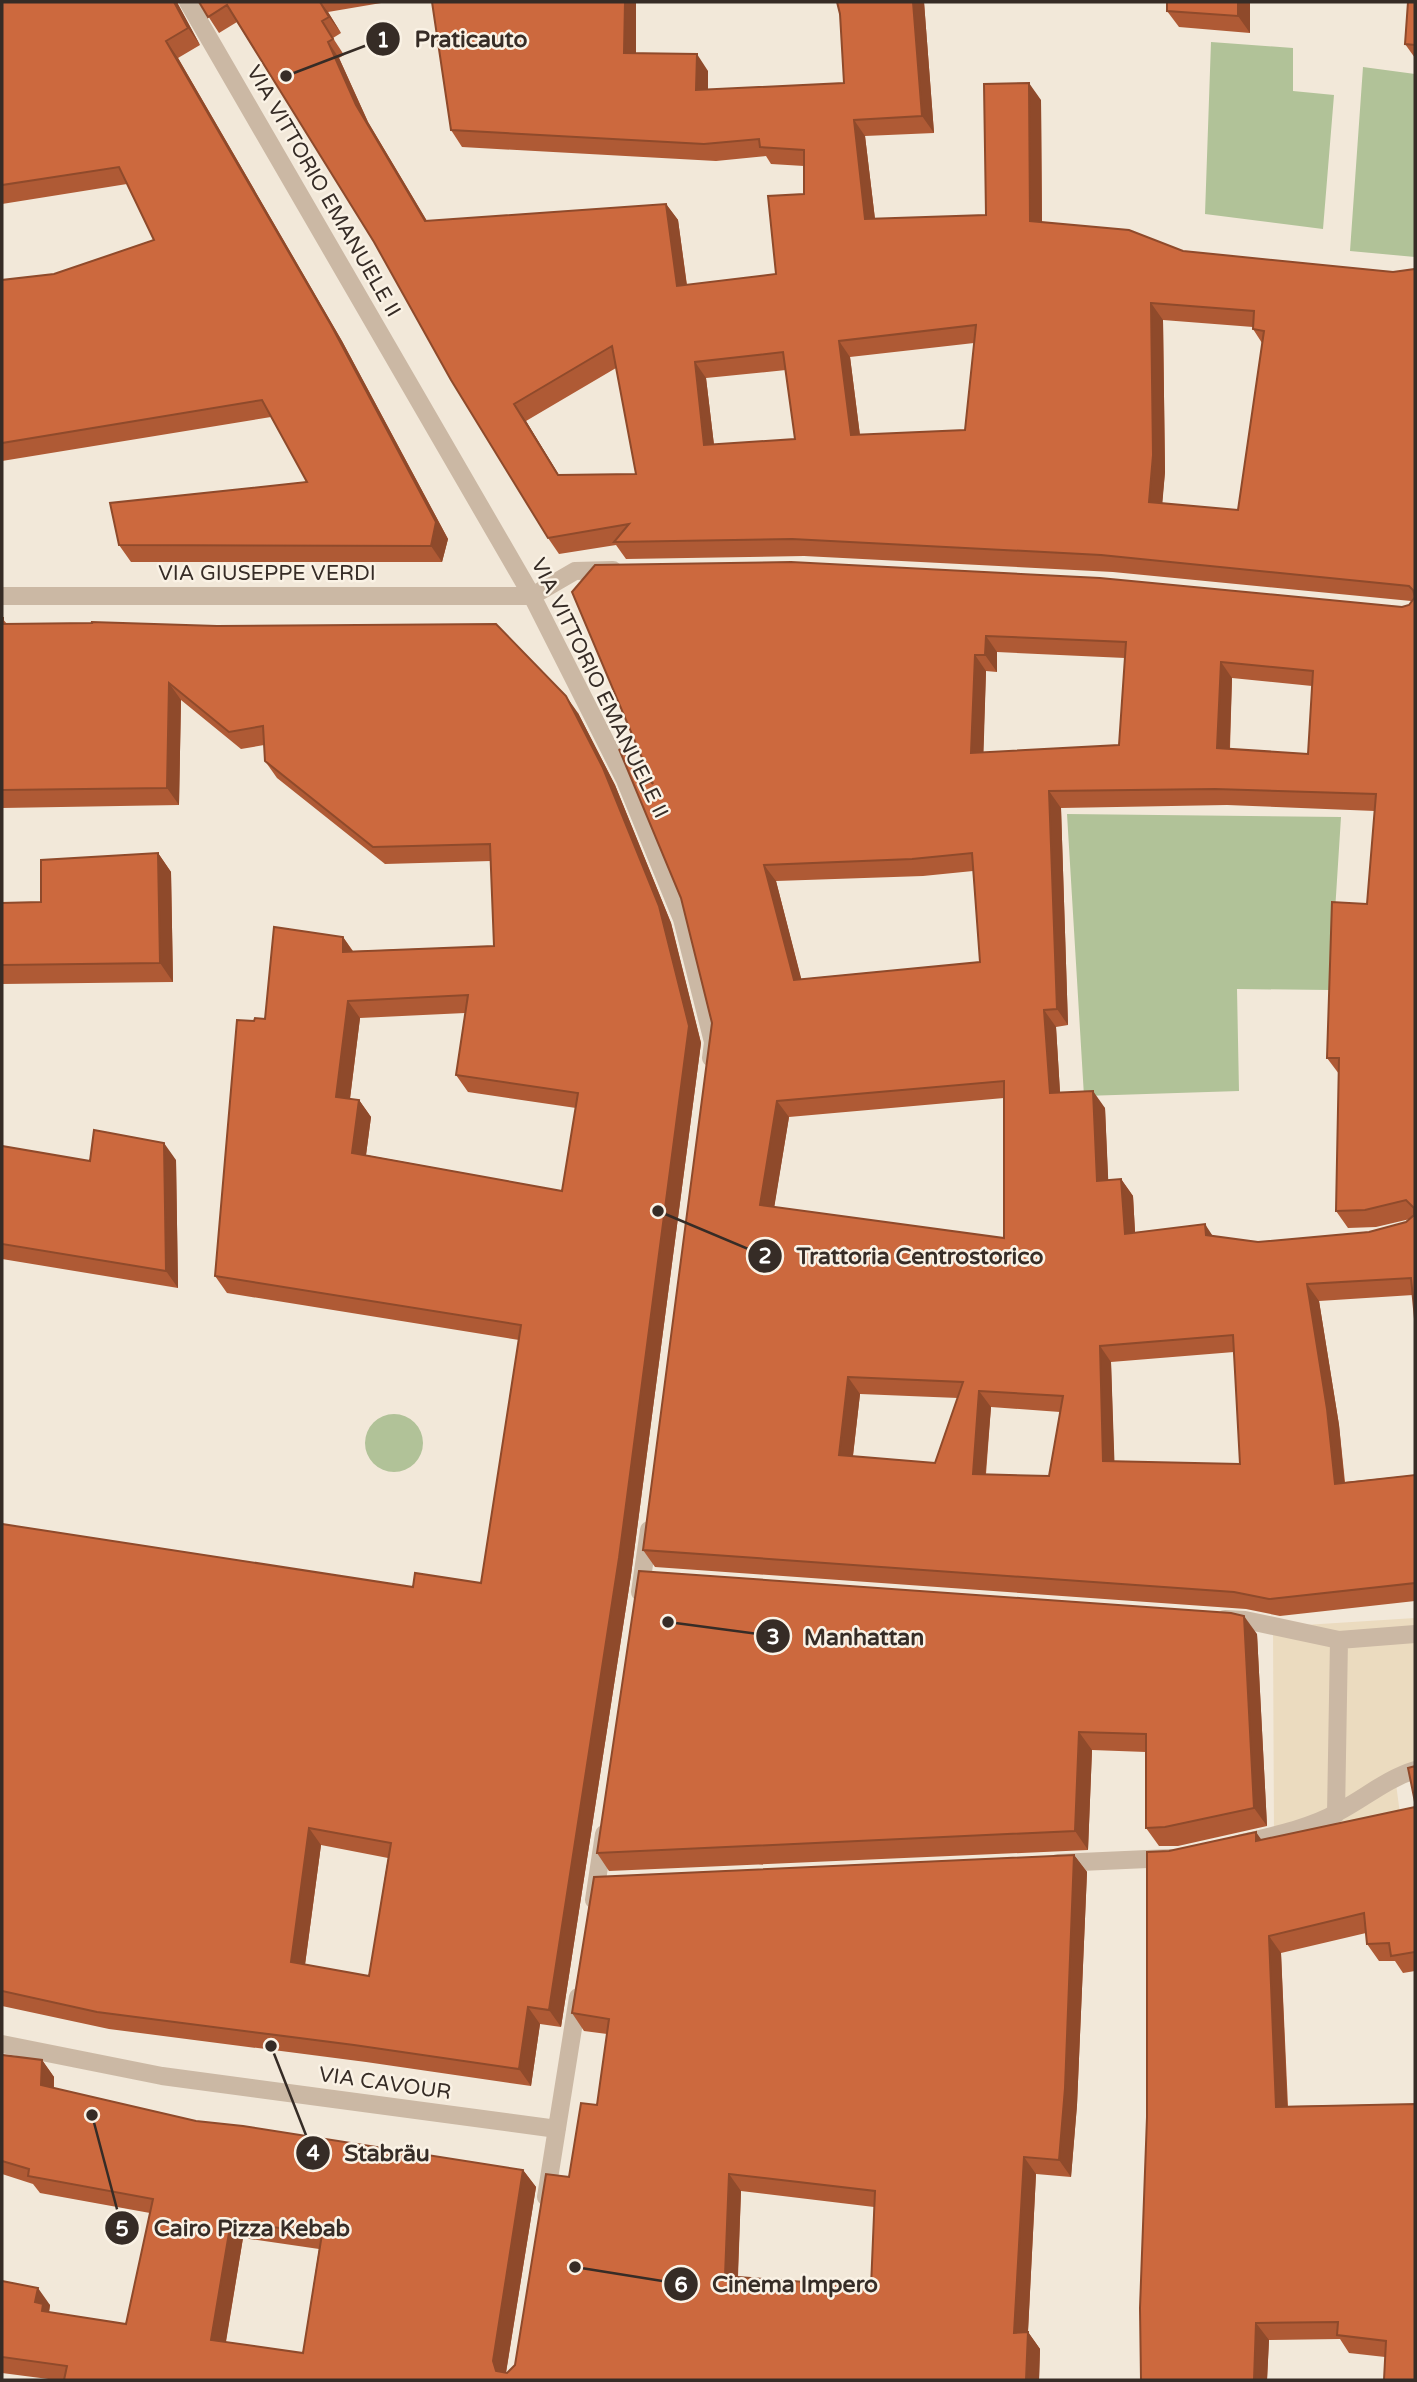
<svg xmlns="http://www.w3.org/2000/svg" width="1417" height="2382" font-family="'Varela Round',sans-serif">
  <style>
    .green { fill: #b1c298 }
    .plaza { fill: #ebdbbf }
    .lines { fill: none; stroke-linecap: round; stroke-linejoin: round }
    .minor { stroke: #cbb8a4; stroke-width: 18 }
    .wall { fill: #af5a35; fill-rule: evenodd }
    .shaded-wall { fill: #8f4a2b }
    .building { fill: #cc693e; stroke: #8f4a2b; stroke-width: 2; fill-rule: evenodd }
    .labels { text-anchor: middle; stroke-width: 5; stroke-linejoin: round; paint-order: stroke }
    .street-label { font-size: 21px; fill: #362c26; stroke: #faf2e5 }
    .leader { fill: none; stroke: #362c26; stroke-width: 2.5 }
    .callout-dot { fill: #362c26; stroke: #faf2e5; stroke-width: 2.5 }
    .mark-label { font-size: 21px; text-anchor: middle; font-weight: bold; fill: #fff }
    .callout-label { font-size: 23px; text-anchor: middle; font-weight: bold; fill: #362c26; stroke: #faf2e5; stroke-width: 5; stroke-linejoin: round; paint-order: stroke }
  </style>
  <rect width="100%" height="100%" fill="#f2e8d9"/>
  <path class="green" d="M1211,42L1293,48V91L1334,95L1323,229L1205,214Z
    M1363,67L1415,74V257L1350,251Z
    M1067,814L1341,817L1330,990L1237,989L1239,1091L1084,1096Z
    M365 1443a29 29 0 1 1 58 0a29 29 0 1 1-58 0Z"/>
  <path class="plaza" d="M1415,1618V1770L1395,1776L1400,1814L1274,1836L1273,1627Z"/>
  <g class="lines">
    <path class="minor" d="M188,2L532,596L625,780L682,919L713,1042L711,1058
      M2,596H532
      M532,596L575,571L613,570
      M640,1592L649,1530
      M1225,1619L1245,1620L1339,1640L1415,1634
      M1336,1814L1339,1640
      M1238,1844C1268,1837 1312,1828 1338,1812C1365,1798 1386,1779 1415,1770
      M1058,1863L1170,1858
      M594,1900L604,1834
      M2,2044L162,2076L557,2129
      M546,2197L578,1997"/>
  </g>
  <path class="wall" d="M2,2L177,3L200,45L178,58L342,341L448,539L442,562H131L119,545L307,482L271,417L2,461V280L54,274L154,240L127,184L2,204Z
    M199,2H387L328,12L341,33L333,38L344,55L339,58L368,122L427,221L666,204L678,220L687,285L776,274L804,194V166L771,164L766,156L716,161L462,147L451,130L432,2H636V53L708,71V90L844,83L924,2L934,133L865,136L875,219L986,215L1041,100L1042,222L1183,251L1393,272L1415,269V1319L1413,1295L1319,1301L1339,1425L1345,1482L1415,1475V1601L1280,1616L1246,1609L655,1567L643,1550L712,1023L653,784L572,592L1402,607L1409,605L1411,601L1113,572L804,556L626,559L616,545L559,554L548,538L374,242L237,22L219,33ZM1163,320L1253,327V329L1262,343L1238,510L1162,503L1165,472ZM974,343L965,430L860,435L850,357ZM616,368L636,474L559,475L526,421ZM786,370L795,439L714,445L706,378ZM997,652L1125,658L1119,745L983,753L986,671L997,672ZM1232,678L1312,686L1308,754L1230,749ZM1227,805L1375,811L1367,904L1327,1058L1339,1074L1336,1211L1348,1228L1376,1227L1410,1219L1406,1222L1369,1232L1258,1242L1213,1236L1135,1232L1133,1196L1121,1179L1108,1180L1105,1108L1060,1092L1056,1027L1068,1025L1061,808ZM973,871L980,962L801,979L776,881L923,876ZM1004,1098V1238L774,1207L789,1117ZM1234,1352L1240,1464L1114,1461L1111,1362ZM860,1394L958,1398L935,1463L853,1456ZM991,1407L1060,1412L1049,1476L986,1474Z
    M1250,2V33L1179,27L1167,11Z
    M1405,44L1415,45V58Z
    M2,618L7,624L578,713L615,785L671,923L701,1043L631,1575L561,2027L540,2024L531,2086L366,2062L109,2029L2,2006V1524L413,1587L481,1583L519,1340L227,1293L215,1276L254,1021L265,1019L343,937L353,951L494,946L491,861L385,864L277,778L265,761L264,745L241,749L181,700L179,805L2,808ZM465,1013L456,1075L468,1092L576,1108L562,1191L366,1155L371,1117L359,1100L350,1099L360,1018ZM321,1845L388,1858L369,1976L305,1965Z
    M158,853L171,872L173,982L2,984V903L41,902Z
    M2,1146L90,1161L176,1160L178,1288L2,1259Z
    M1257,1634L1267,1826L1178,1846H1159L1146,1828V1752L1092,1750L1088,1850L609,1871L597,1853Z
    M1415,1807V1971L1403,1973L1395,1961H1379L1367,1944L1366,1933L1281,1953L1288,2106L1415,2104L1385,2357L1349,2353L1340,2339L1269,2340L1267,2380L1169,1851L1262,1840Z
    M1074,1855L1087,1872L1077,2105L1071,2177L1036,2174L1028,2332L1040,2349L1039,2380H56L2,2373V2281L50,2305L49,2312L126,2324L150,2213L40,2193L33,2184L2,2174V2055L42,2060L54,2077V2088L196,2121L523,2170L536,2187L506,2373H507L515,2365L569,2177L597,2105L607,2034L584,2031L572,2013ZM741,2191L874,2207L871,2287L738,2277ZM243,2238L319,2249L303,2353L226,2342Z"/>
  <path class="shaded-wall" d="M174,2H177L200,45L188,28Z
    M320,2L328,12L341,33L329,17Z
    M625,2H636V70L624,53Z
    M913,2H924L934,133L922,116Z
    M1238,2H1250V33L1238,16Z
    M166,41L178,58L342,341L448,539L442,562L431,546Z
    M328,42L339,58L368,122L437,238L425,221L356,105Z
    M697,54L708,71V107L696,90Z
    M1029,83L1041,100L1042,237L1030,221Z
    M854,120L865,136L877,236L865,219Z
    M666,204L678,220L689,302L677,286Z
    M1151,303L1163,320L1165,472L1161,519L1149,502Z
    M839,341L850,357L862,452L851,435Z
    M695,362L706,378L716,462L704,445Z
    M514,404L526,421L569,492L558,475Z
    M986,636L997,652V672L985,655Z
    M975,655L986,671L983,770L971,753Z
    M1221,662L1232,678L1229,765L1217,748Z
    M169,683L181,700L179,805L167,788Z
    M566,696L578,713L615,785L671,923L701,1043L631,1575L561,2027L549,2010L619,1558Z
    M1049,791L1061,808L1068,1025L1057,1009Z
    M158,853L171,872L173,982L160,963Z
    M764,865L776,881L806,997L794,980Z
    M343,937L355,955L343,952Z
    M348,1001L360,1018L348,1114L336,1097Z
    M1044,1010L1056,1027L1061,1109L1050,1093Z
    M1093,1091L1105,1108L1109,1197L1097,1181Z
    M359,1100L371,1117L364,1170L352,1153Z
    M777,1101L789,1117L772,1221L760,1205Z
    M164,1143L176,1160L178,1288L166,1271Z
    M1121,1179L1133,1196L1136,1250L1125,1234Z
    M1205,1224L1216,1241L1206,1235Z
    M1307,1284L1319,1301L1339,1425L1346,1500L1335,1484Z
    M1100,1346L1111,1362L1115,1477L1103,1461Z
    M848,1377L860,1394L851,1472L839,1455Z
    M979,1391L991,1407L984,1490L973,1474Z
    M1244,1616L1257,1634L1267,1826L1254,1808Z
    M1079,1732L1092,1750L1088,1850L1075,1831Z
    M309,1828L321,1845L303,1979L291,1962Z
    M1256,1832L1268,1849L1256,1841Z
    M1074,1855L1087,1872L1077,2105L1071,2177L1059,2160Z
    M1269,1936L1281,1953L1288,2124L1276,2107Z
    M528,2007L540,2024L531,2086L519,2069Z
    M42,2060L54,2077L53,2102L41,2085Z
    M1024,2157L1036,2174L1027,2350L1014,2333Z
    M523,2170L536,2187L505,2378L496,2371L493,2361Z
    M729,2174L741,2191L737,2294L725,2276Z
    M231,2221L243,2238L223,2358L211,2340Z
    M38,2288L50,2305L49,2312L54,2328L35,2302Z
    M1256,2323L1269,2340L1267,2380H1254Z
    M1028,2332L1040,2349L1039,2380H1026Z"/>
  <path class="building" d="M2,2H174L188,28L166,41L331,325L436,522L431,546L119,545L110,503L307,482L262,400L2,443V280L54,274L154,240L119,167L2,185Z
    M199,2H320L329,17L322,21L333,39L328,42L356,105L425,221L666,204L677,286L776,274L768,196L804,194V150L760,147L759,139L704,144L451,130L432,2H625L624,53L697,54L696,90L844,83L840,14L837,2H913L922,116L854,120L865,219L986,215L984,84L1029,83L1030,221L1129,230L1183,251L1393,272L1415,269V1319L1411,1278L1307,1284L1327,1409L1335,1484L1415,1475V1583L1269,1599L1234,1592L643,1550L712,1023L681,898L619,749L653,784L572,592L595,565L791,562L1100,578L1402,607L1409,605L1415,597L1413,590L1409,586L1101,555L792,539L614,542L629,524L548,538L451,380L374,242L227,5L208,17ZM1151,303L1254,311L1253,329L1264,331L1238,510L1149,502L1153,455ZM976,325L965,430L851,435L839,341ZM612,346L636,474L558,475L514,404ZM783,352L795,439L704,445L695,362ZM986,636L1126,642L1119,745L971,753L975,655H985ZM1221,662L1313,671L1308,754L1217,748ZM1215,789L1376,794L1367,904L1332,902L1327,1058H1339L1336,1211L1365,1210L1406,1200L1414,1208V1215L1406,1222L1369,1232L1258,1242L1206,1235L1205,1224L1125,1234L1121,1179L1097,1181L1093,1091L1050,1093L1044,1010L1057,1009L1049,791ZM972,853L980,962L794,980L764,865L912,859ZM1004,1081V1238L760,1205L777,1101ZM1233,1335L1240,1464L1103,1461L1100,1346ZM848,1377L963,1382L935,1463L839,1455ZM979,1391L1063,1396L1049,1476L973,1474Z
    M1167,2H1238V16L1167,11Z
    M1408,2H1415V45L1405,44Z
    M2,618H3V624L93,623L91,622L217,626L496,624L566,696L603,768L659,906L689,1026L619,1558L549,2010L528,2007L519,2069L354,2045L97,2012L2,1991V1524L413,1587L415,1573L481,1583L521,1325L215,1276L237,1020L254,1021L255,1018L265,1019L274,927L343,937V952L494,946L490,844L373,847L265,761L263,726L229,732L169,683L167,788L2,790ZM468,995L456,1075L578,1093L562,1191L352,1153L359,1100L336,1097L348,1001ZM309,1828L391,1843L369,1976L291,1962Z
    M158,853L160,963L2,965V903L41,902V860Z
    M94,1130L164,1143L166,1271L2,1244V1146L90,1161Z
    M639,1571L1231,1613L1244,1616L1254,1808L1165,1827L1146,1828V1734L1079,1732L1075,1831L597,1853Z
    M1415,1766V1802L1408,1768Z
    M1415,1807V1952L1391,1956L1389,1943L1367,1944L1364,1913L1269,1936L1276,2107L1415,2104V2380H1384L1386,2341L1337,2335L1338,2322L1256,2323L1254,2380H1141L1140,2308L1147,2117V1852L1169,1851L1256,1832V1841Z
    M1074,1855L1065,2088L1059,2160L1024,2157L1014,2333L1028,2332L1026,2380H64L67,2366L2,2357V2281L38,2288L35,2302L43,2304L42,2311L126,2324L153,2199L28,2176L29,2169L2,2161V2055L42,2060L41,2085L196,2121L243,2126L523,2170L493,2361L496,2371L507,2373L515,2365L546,2174L569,2177L581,2103L597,2105L609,2019L572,2013L594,1877ZM729,2174L875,2191L871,2287L725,2276ZM231,2221L322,2234L303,2353L211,2340Z"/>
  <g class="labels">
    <g class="street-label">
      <text transform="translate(324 191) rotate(60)" y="7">VIA VITTORIO EMANUELE II</text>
      <text x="267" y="580">VIA GIUSEPPE VERDI</text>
      <text transform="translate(600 688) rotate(64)" y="7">VIA VITTORIO EMANUELE II</text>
      <text transform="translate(385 2083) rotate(8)" y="7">VIA CAVOUR</text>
    </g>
  </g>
  <path class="leader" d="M286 76L383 39M658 1211L765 1256M668 1622L773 1636M271 2046L313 2153M92 2115L122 2228M575 2267L681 2284"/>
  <g class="callout-dot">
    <circle cx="286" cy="76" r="7"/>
    <circle cx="658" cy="1211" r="7"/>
    <circle cx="668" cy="1622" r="7"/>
    <circle cx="271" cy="2046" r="7"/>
    <circle cx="92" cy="2115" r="7"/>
    <circle cx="575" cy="2267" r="7"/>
    <circle cx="383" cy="39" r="18"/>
    <circle cx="765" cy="1256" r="18"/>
    <circle cx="773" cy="1636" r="18"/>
    <circle cx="313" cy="2153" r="18"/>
    <circle cx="122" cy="2228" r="18"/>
    <circle cx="681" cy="2284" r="18"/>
  </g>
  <g class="mark-label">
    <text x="383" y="47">1</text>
    <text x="765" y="1263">2</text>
    <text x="773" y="1644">3</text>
    <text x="313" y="2160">4</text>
    <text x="122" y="2236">5</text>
    <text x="681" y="2292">6</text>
  </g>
  <g class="callout-label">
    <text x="471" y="47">Praticauto</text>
    <text x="920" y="1264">Trattoria Centrostorico</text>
    <text x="864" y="1645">Manhattan</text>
    <text x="387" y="2161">Stabräu</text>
    <text x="252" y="2236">Cairo Pizza Kebab</text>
    <text x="795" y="2292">Cinema Impero</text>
  </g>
  <rect width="1417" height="2382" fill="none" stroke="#362c26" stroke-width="7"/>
</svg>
